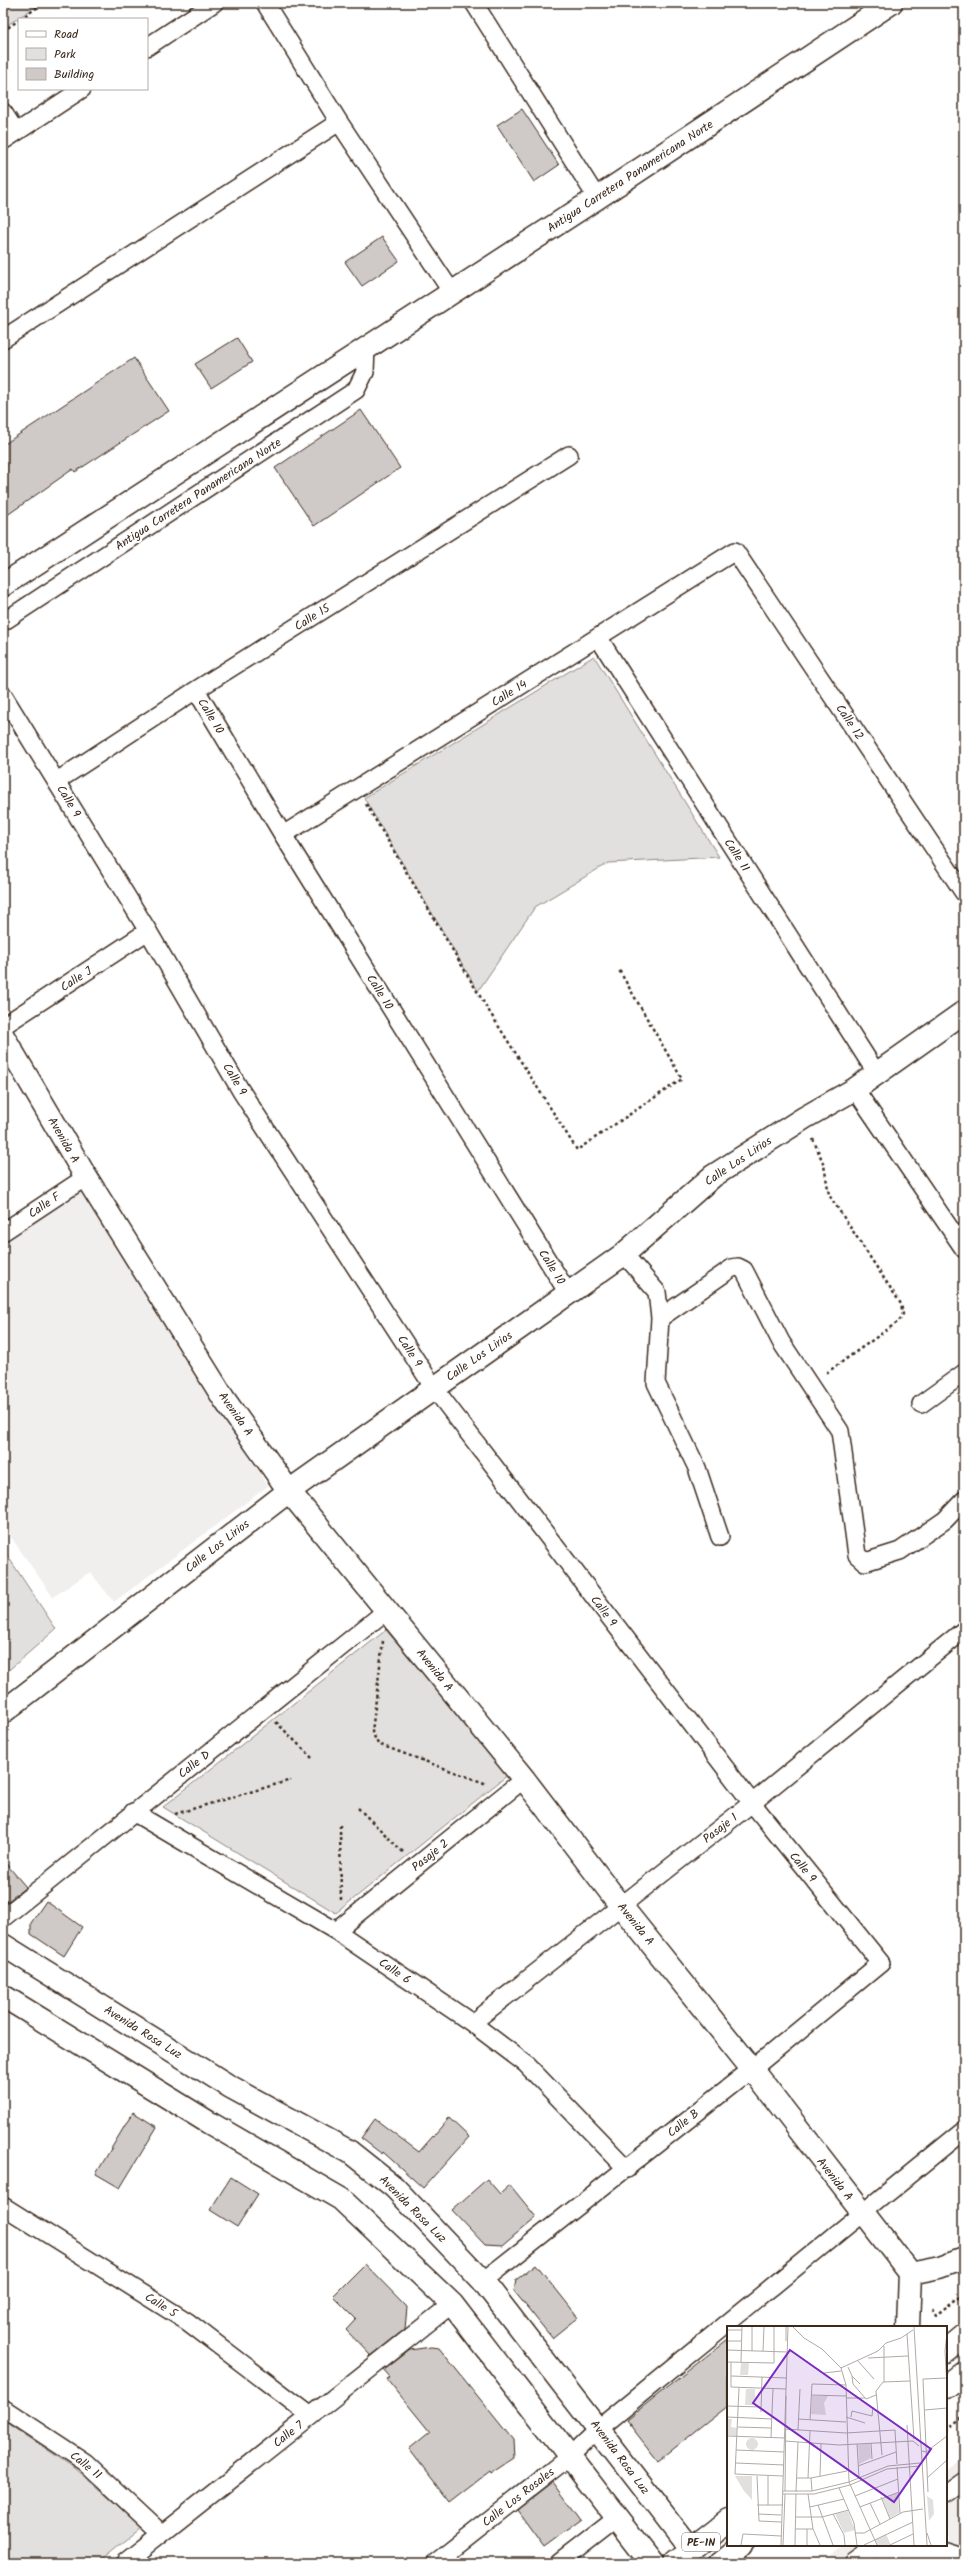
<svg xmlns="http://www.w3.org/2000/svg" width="967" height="2566" font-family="Kalam,sans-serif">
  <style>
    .built { fill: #f1efee }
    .green { fill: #e2e0de; stroke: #8e857e }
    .building { fill: #cfcac7; stroke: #3b2a1e }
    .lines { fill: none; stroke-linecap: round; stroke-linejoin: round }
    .street-casing { stroke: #3b2a1e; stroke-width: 20 }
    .secondary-casing { stroke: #3b2a1e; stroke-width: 25 }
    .highway-casing { stroke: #3b2a1e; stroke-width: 25 }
    .path { stroke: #3b2a1e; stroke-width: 2.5; stroke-dasharray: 3 3; stroke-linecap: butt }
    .street { stroke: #fff; stroke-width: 17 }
    .secondary { stroke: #fff; stroke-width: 22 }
    .highway { stroke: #fff; stroke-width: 22 }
    .labels { text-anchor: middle; stroke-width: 4; stroke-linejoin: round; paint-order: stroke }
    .shield { fill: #fff; stroke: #766a62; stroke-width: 1 }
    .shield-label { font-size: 11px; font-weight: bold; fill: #3b2a1e }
    .street-label { font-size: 12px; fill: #3b2a1e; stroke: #fff }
    .inset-road { fill: none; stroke: #b1aaa5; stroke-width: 1 }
    .view { fill: #7b2cbf; fill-opacity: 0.15; stroke: #7b2cbf; stroke-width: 2 }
    .inset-edge { fill: none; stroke: #3b2a1e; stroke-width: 2 }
  </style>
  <rect width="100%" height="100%" fill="#fff"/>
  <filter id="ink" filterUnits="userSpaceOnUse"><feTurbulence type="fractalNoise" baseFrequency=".025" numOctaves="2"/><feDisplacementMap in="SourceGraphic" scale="8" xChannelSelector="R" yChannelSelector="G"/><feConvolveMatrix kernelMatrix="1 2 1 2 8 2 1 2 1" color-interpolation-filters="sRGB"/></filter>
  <g filter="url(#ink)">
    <path class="built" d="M74,1174L268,1486L114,1602L90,1572L53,1597L3,1526V1225Z
      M964,2457V2563H820L844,2545H946V2470Z"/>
    <path class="green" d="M3,3H41L3,28Z
      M594,656L719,857L608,863L535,907L478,991L364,798Z
      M3,1549L56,1629L3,1675Z
      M386,1630L509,1774L336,1913L163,1807Z
      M3,2420L76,2469L142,2527L98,2563H3Z"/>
    <path class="building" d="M522,109L559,165L534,182L497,125Z
      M382,237L399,261L362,286L345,262Z
      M237,338L252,362L211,388L195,364Z
      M134,358L169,411L75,472L73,469L3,518V445Z
      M361,410L400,468L314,526L275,468Z
      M3,1860L26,1887L3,1905Z
      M46,1901L82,1927L64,1956L31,1934V1923Z
      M133,2112L157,2127L120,2188L96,2174Z
      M449,2118L469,2137L423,2188L383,2152L382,2154L361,2138L375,2119L419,2152Z
      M231,2177L258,2194L237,2227L210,2210Z
      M487,2179L500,2194L510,2185L536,2217L502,2246L485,2245L452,2210Z
      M365,2264L407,2307L405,2329L371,2356L346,2330L356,2319L333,2296Z
      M536,2264L578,2317L552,2338L514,2291L516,2280Z
      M728,2339V2406L658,2461L626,2420Z
      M431,2347L439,2348L513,2440L514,2458L490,2474L489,2472L450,2502L409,2449L430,2432L387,2379L390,2377L384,2370L410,2350Z
      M553,2482L581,2520L544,2547L517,2510Z"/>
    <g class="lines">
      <g class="street-casing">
        <path id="street" d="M265,3L339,122L451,291
          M474,3L597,198
          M147,47L214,3
          M3,112L16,132
          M3,141L82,89
          M3,339L339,122
          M3,622L356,390L365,372L366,347
          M598,637L877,1074
          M196,690L283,835L568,1293
          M3,695L148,931L241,1091L434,1388L752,1803L881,1963L752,2069L483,2281
          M57,781L196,690L569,455
          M283,835L735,551L964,893
          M3,1026L148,931
          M855,1089L964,1249
          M3,1232L86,1177
          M624,1254L657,1292L660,1318L656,1383L697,1468L720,1537
          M660,1318L732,1268L738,1267L744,1270L781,1342L840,1431L857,1555L865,1562L900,1551L945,1520L964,1500
          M921,1404L964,1373
          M133,1812L336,1931L472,2023L526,2064L627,2169
          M3,1918L386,1611
          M336,1931L524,1779
          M472,2023L752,1803L964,1630
          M3,2206L188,2322L311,2416
          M3,2408L85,2462L161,2533
          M946,2494L964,2481
          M125,2563L452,2304
          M434,2563L569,2457L599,2428L964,2130
          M559,2563L617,2518
          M854,2563L879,2545"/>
      </g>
      <g class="secondary-casing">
        <path id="secondary" d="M3,585L597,198L891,3
          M3,1036L86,1177L224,1399L289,1491L524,1779L621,1906L752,2069L910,2273L908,2327
          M3,1712L289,1491L624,1254L713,1176L804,1118L855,1089L964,1012
          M3,1945L229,2086L350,2152L394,2187L483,2281L691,2550
          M3,1996L208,2122L341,2199L452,2304L652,2563
          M910,2273L940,2267L964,2258
          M870,2545L927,2563
          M917,2545L964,2560"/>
      </g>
      <g class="highway-casing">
        <path id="highway" d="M946,2351L964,2336
          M946,2387L964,2373
          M674,2563L728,2521
          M720,2563L742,2545"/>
      </g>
      <path class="path" d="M20,19L44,3
        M3,31L19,20
        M366,804L487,1008L577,1150L682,1079L619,970
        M813,1139L824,1165L829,1195L901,1304L903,1314L899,1321L825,1374
        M383,1641L372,1732L378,1744L487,1784
        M276,1722L312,1758
        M358,1808L403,1852
        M175,1814L291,1780
        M340,1825L341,1902
        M932,2308L936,2315L964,2293
        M946,2431L964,2417"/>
      <use href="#street" class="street"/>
      <use href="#secondary" class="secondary"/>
      <use href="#highway" class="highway"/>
    </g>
  </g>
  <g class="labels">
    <rect class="shield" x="682" y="2533" width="38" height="18" rx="3"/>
    <g class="shield-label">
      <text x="701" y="2546">PE-1N</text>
    </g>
    <g class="street-label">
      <text transform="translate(630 176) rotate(-33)" y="4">Antigua Carretera Panamericana Norte</text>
      <text transform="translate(198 494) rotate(-33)" y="4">Antigua Carretera Panamericana Norte</text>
      <text transform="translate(312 617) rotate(-32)" y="4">Calle 15</text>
      <text transform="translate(509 693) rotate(-32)" y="4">Calle 14</text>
      <text transform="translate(211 716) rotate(59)" y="4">Calle 10</text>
      <text transform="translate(850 722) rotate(56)" y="4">Calle 12</text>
      <text transform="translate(69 801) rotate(59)" y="4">Calle 9</text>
      <text transform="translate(737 855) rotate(57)" y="4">Calle 11</text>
      <text transform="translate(76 979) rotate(-33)" y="4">Calle J</text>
      <text transform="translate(380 992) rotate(58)" y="4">Calle 10</text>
      <text transform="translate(235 1079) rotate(59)" y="4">Calle 9</text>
      <text transform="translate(64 1140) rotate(60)" y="4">Avenida A</text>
      <text transform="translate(738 1161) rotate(-34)" y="4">Calle Los Lirios</text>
      <text transform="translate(44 1205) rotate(-34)" y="4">Calle F</text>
      <text transform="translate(552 1267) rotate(58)" y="4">Calle 10</text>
      <text transform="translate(410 1351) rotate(57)" y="4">Calle 9</text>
      <text transform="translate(479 1356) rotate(-35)" y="4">Calle Los Lirios</text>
      <text transform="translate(236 1414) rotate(55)" y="4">Avenida A</text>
      <text transform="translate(217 1546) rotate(-38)" y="4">Calle Los Lirios</text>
      <text transform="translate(604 1611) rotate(53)" y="4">Calle 9</text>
      <text transform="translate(435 1670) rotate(51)" y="4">Avenida A</text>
      <text transform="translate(194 1764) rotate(-38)" y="4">Calle D</text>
      <text transform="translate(720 1828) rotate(-38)" y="4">Pasaje 1</text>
      <text transform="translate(430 1855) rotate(-39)" y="4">Pasaje 2</text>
      <text transform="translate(803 1867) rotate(51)" y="4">Calle 9</text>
      <text transform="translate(636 1924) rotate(51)" y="4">Avenida A</text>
      <text transform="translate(395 1971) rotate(34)" y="4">Calle 6</text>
      <text transform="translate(143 2032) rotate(32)" y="4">Avenida Rosa Luz</text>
      <text transform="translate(683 2123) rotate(-39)" y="4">Calle B</text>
      <text transform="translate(835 2179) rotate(52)" y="4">Avenida A</text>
      <text transform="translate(413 2209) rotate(45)" y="4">Avenida Rosa Luz</text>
      <text transform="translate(161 2305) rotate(32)" y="4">Calle 5</text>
      <text transform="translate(288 2434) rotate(-38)" y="4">Calle 7</text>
      <text transform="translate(620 2457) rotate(53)" y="4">Avenida Rosa Luz</text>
      <text transform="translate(86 2465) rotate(39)" y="4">Calle 11</text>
      <text transform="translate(518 2497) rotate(-38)" y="4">Calle Los Rosales</text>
    </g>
  </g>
  <g transform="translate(727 2326)">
    <rect width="220" height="220" fill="#fff"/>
    <path d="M14,37H22L21,49H13ZM19,63H28V79H18ZM85,70H101L97,77L99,89L84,88ZM0,93H5L4,101L10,102L9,110L0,109ZM19 118a6 6 0 1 1 12 0a6 6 0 1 1-12 0ZM143,117L144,132L132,138L131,119ZM8,150H25V174L17,165ZM171,167L172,187L163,192L155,172ZM200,170L206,174L207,188L202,195ZM121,185L128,204L117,207L108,188ZM159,208L164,219H150L148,214Z" fill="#e2e0de"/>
    <path class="inset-road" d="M59,1V15M66,1L77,12L95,23L114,42M187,1L200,219M0,4H15M220,7L218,25L220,61M180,8L187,113M0,15H14M157,20V56M0,24L60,26M25,25V1M36,25L37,1M141,32L181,30M131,35L147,53M0,36L47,37V1M4,36V61L59,63M14,36L15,1M121,41L125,50L133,58M114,42L119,59L122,156L150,219M114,42L151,25L159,17L174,12L186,4M97,47L114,45M4,50L60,52M125,50L126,58L139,73L149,69M12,62L8,148L56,150M84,69L119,70M119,72H138M0,80L34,81M198,84L220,82M34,86L35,51M0,91L45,93M119,91L138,97M124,91L125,85L145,90L146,81M71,93L119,96M83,94L85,58L119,59M180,99L187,219M11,101L44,102M58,103L119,107L168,104L170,138M71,104L73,63M0,110L58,112M44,112L46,63M58,115L112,119L186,115L192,120M144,117L145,133M130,118L132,152M9,124L57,126M195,125L199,126L220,110M155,129L149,65L156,56L183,55M9,137L57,139M131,140L169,126M170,141L173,187M30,150L32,195L54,196M93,150L94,118M70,152H84L120,145M81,152L83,105M84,152L85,165M200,152L220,134M112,162L127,197L130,219M56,165H85L122,156L161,140L193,137M58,165L59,70M69,166L71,116M201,166L196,53L220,52M56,168H87L123,159L160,143L193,140M81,168L86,203L93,219M128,170L171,153M154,171L163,193M143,177L153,198M30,179H56M41,179V150M91,179L106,219M83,181L117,173M133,181L172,166M31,188L54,189M106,188L117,209L118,219M69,191H95L122,184M69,203H86M128,207H137L176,186L196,183M200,207L204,219M14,219L16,208L54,210M54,219L61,1M56,219L58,168M68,219L69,168M80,219V203M137,219L186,196M163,219L186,208"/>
    <path class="view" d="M63,24L204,123L167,176L26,77Z"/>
    <rect width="220" height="220" class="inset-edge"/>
  </g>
  <rect width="967" height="2566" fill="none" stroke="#fff" stroke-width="16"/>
  <rect x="8" y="8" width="951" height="2550" fill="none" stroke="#3b2a1e" stroke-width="1.5" filter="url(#ink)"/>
  <rect x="18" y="18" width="130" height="72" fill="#ffffff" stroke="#b1aaa5"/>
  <rect x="26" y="31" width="20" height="6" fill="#ffffff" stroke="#b1aaa5"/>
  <text x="54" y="38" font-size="12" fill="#3b2a1e">Road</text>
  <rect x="26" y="48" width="20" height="12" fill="#e2e0de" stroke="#b1aaa5"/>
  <text x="54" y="58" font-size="12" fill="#3b2a1e">Park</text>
  <rect x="26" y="68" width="20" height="12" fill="#cfcac7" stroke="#b1aaa5"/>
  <text x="54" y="78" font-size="12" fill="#3b2a1e">Building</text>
</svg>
